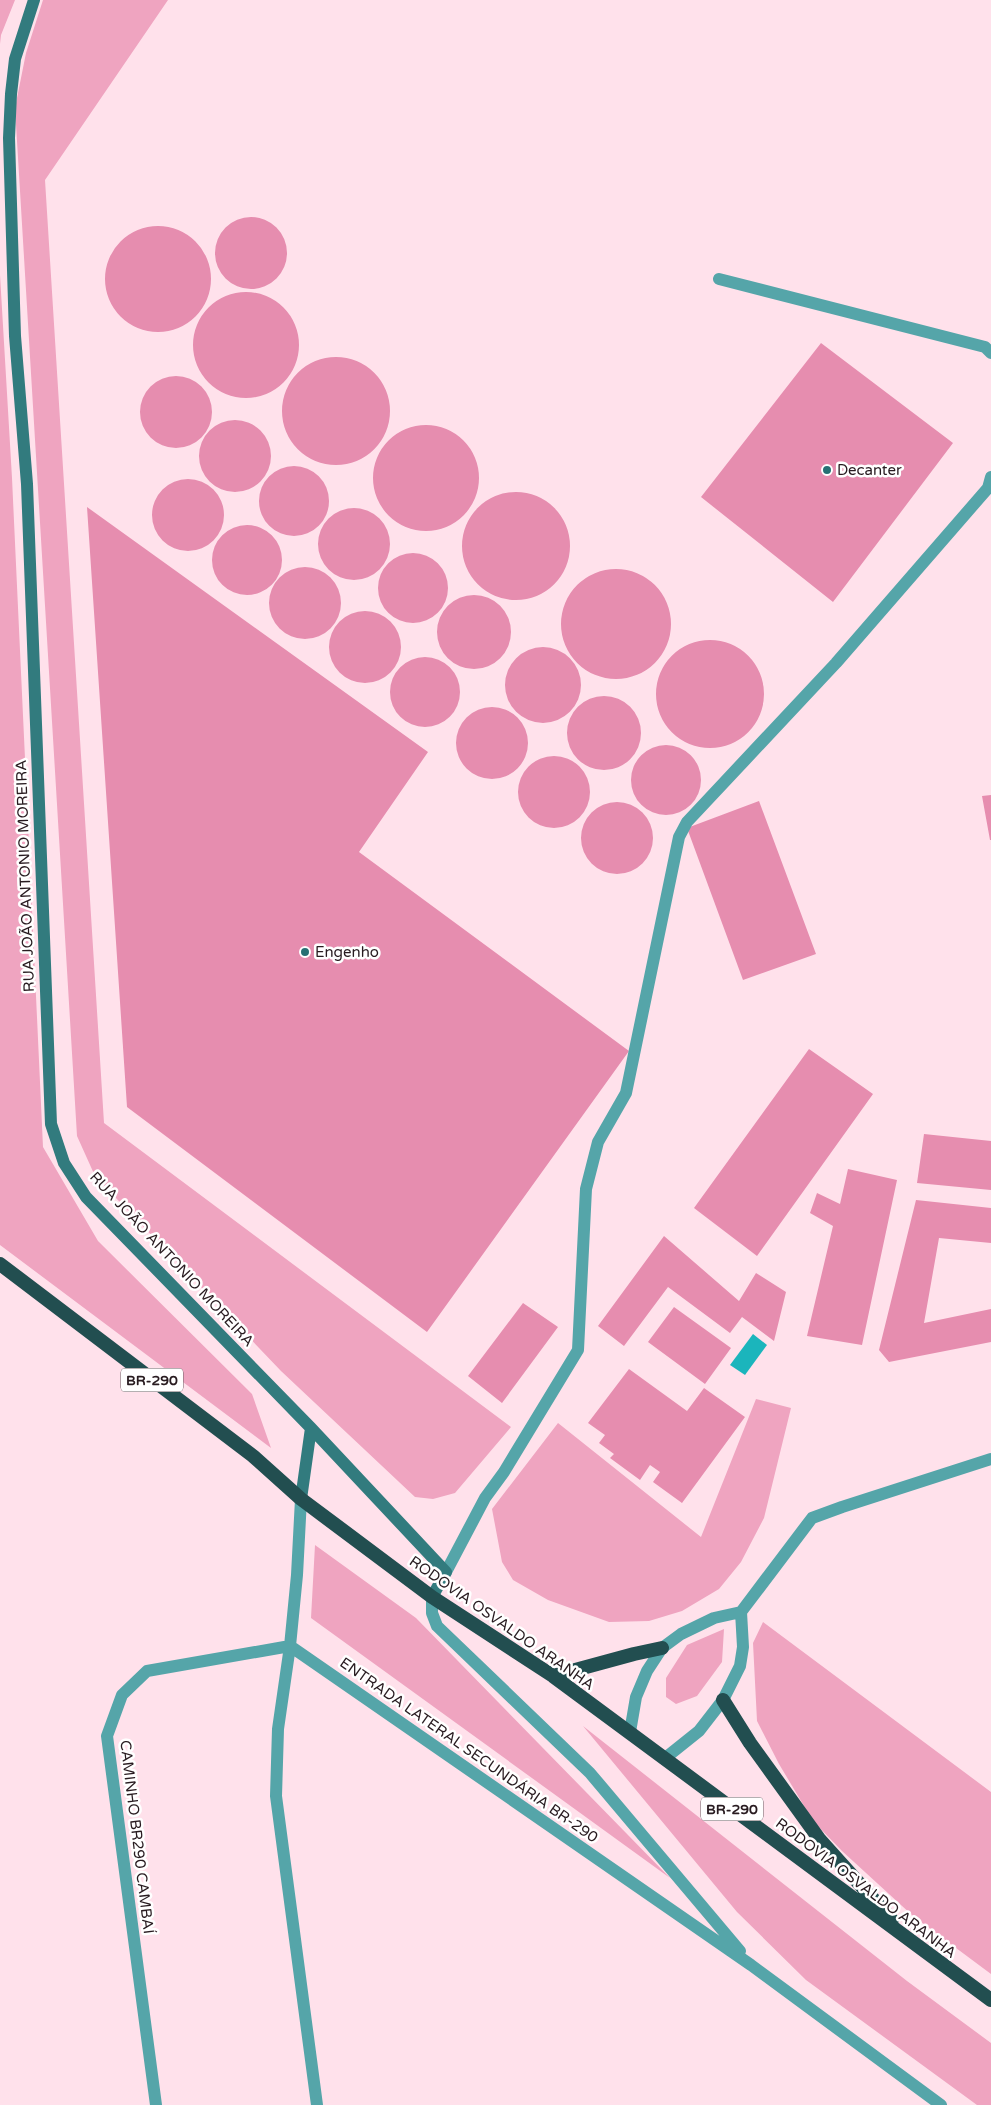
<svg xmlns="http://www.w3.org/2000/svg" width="991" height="2105" font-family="'Varela Round',sans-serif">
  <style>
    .green { fill: #efa4c0 }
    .water { fill: #1bb5bc }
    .building { fill: #e68daf }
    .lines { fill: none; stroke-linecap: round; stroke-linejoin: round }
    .service { stroke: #55a5a9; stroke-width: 12 }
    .minor { stroke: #55a5a9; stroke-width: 12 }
    .secondary { stroke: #327b7e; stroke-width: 12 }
    .trunk { stroke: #224e50; stroke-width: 14 }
    .poi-dot { fill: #267074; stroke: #fff; stroke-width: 2 }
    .labels { text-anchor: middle; stroke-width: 5; stroke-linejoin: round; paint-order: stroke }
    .shield { fill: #fff; stroke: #685f63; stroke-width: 1 }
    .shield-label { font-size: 14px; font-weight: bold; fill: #281b20 }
    .poi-label { font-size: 15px; fill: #281b20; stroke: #fff; text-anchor: start }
    .street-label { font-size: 15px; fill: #281b20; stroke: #fff }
  </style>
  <rect width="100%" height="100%" fill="#ffe1eb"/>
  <path class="green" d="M0,0H15L1,35L0,44Z
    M43,0H168L45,180L104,1123L511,1427L455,1493L433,1499L415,1497L281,1371L95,1176L77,1136L15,108L26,53Z
    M0,275L12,478L43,1147L98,1241L252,1394L271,1448L0,1245Z
    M756,1399L791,1408L764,1518L741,1562L719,1589L682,1611L649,1621L609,1622L548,1600L513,1580L502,1562L492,1509L558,1423L701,1537Z
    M315,1545L416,1618L670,1878L311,1618Z
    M763,1622L991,1792V1974L913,1916L842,1851L813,1821L779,1764L757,1721L753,1643Z
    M724,1629L722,1662L697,1696L676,1704L666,1697V1678L687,1645Z
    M583,1726L907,1981L991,2043V2105H977L806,1980L737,1912Z"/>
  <path class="water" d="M753,1334L767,1345L745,1375L730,1365Z"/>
  <path class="building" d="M215 253a36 36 0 1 1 72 0a36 36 0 1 1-72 0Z
    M105 279a53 53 0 1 1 106 0a53 53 0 1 1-106 0Z
    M193 345a53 53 0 1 1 106 0a53 53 0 1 1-106 0Z
    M821,343L953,443L833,602L701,497Z
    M282 411a54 54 0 1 1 108 0a54 54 0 1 1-108 0Z
    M140 412a36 36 0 1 1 72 0a36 36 0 1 1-72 0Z
    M199 456a36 36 0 1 1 72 0a36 36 0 1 1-72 0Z
    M373 478a53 53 0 1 1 106 0a53 53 0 1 1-106 0Z
    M259 501a35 35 0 1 1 70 0a35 35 0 1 1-70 0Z
    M152 515a36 36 0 1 1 72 0a36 36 0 1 1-72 0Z
    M462 546a54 54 0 1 1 108 0a54 54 0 1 1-108 0Z
    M87,507L428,752L359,852L629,1051L427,1332L127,1107Z
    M318 544a36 36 0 1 1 72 0a36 36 0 1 1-72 0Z
    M212 560a35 35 0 1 1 70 0a35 35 0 1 1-70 0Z
    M378 588a35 35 0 1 1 70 0a35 35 0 1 1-70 0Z
    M269 603a36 36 0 1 1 72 0a36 36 0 1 1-72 0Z
    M561 624a55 55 0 1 1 110 0a55 55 0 1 1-110 0Z
    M437 632a37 37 0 1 1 74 0a37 37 0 1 1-74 0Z
    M329 647a36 36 0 1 1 72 0a36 36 0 1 1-72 0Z
    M656 694a54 54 0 1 1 108 0a54 54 0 1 1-108 0Z
    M505 685a38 38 0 1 1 76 0a38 38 0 1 1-76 0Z
    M390 692a35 35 0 1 1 70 0a35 35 0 1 1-70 0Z
    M567 733a37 37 0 1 1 74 0a37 37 0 1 1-74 0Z
    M456 743a36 36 0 1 1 72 0a36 36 0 1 1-72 0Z
    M631 780a35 35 0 1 1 70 0a35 35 0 1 1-70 0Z
    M518 792a36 36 0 1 1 72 0a36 36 0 1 1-72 0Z
    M991,795V840H990L982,796Z
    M759,801L816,954L743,980L687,828Z
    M581 838a36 36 0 1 1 72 0a36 36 0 1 1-72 0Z
    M809,1049L873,1094L757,1256L694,1208Z
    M924,1134L991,1141V1190L917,1183Z
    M848,1169L897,1180L862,1345L807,1336L833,1226L810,1213L817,1193L840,1204Z
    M916,1200L991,1208V1243L939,1238L924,1323L991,1309V1342L889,1362L879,1350Z
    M664,1236L739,1301L756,1273L786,1292L774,1341L742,1317L730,1333L668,1287L624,1346L598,1326Z
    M523,1303L558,1327L502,1403L468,1376Z
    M674,1307L731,1348L705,1384L648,1342Z
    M629,1369L687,1411L704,1388L745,1417L682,1503L653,1482L660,1472L650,1465L640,1480L610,1458L614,1454L599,1443L605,1435L588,1423Z"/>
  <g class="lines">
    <path class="service" d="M719,279L985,347L991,353
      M446,1572L485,1498L504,1472L578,1350L586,1189L598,1142L626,1093L679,837L687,822L836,663L988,488L991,477
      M630,1732L636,1697L647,1671L662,1648L681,1634L714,1618L741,1612L812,1518L842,1507L991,1459
      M664,1759L699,1731L723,1700L740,1666L743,1647L741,1612"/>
    <path class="minor" d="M301,1499L297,1575L290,1646L751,1965L941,2105
      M432,1597V1613L437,1626L590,1773L740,1951
      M156,2105L107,1736L122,1695L147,1671L290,1646L278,1729L276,1796L317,2105"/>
    <path class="secondary" d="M34,0L15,59L11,94L9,138L15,336L27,484L51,1124L64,1163L86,1197L311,1428L446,1572L432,1597
      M301,1499L311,1428"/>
    <path class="trunk" d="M0,1264L253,1456L301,1499L432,1597L553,1676L991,2000
      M553,1676L634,1654L662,1648
      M723,1700L750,1743L820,1840L892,1920"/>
  </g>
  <g class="poi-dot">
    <circle cx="827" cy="470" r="5"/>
    <circle cx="305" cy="952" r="5"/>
  </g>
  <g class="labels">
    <g class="shield">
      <rect x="121" y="1368.5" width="62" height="23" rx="4"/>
      <rect x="701" y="1797.5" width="62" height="23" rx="4"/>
    </g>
    <g class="shield-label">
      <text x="152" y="1385">BR-290</text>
      <text x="732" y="1814">BR-290</text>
    </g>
    <g class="poi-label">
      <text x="837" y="475">Decanter</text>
      <text x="315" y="957">Engenho</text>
    </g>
    <g class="street-label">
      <text transform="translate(25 876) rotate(-92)" y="5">RUA JOÃO ANTONIO MOREIRA</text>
      <text transform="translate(172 1259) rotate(47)" y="5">RUA JOÃO ANTONIO MOREIRA</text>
      <text transform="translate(502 1623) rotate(35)" y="5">RODOVIA OSVALDO ARANHA</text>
      <text transform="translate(469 1750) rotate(35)" y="5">ENTRADA LATERAL SECUNDÁRIA BR-290</text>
      <text transform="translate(137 1837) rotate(83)" y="5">CAMINHO BR290 CAMBAÍ</text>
      <text transform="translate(866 1888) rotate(37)" y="5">RODOVIA OSVALDO ARANHA</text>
    </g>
  </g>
</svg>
